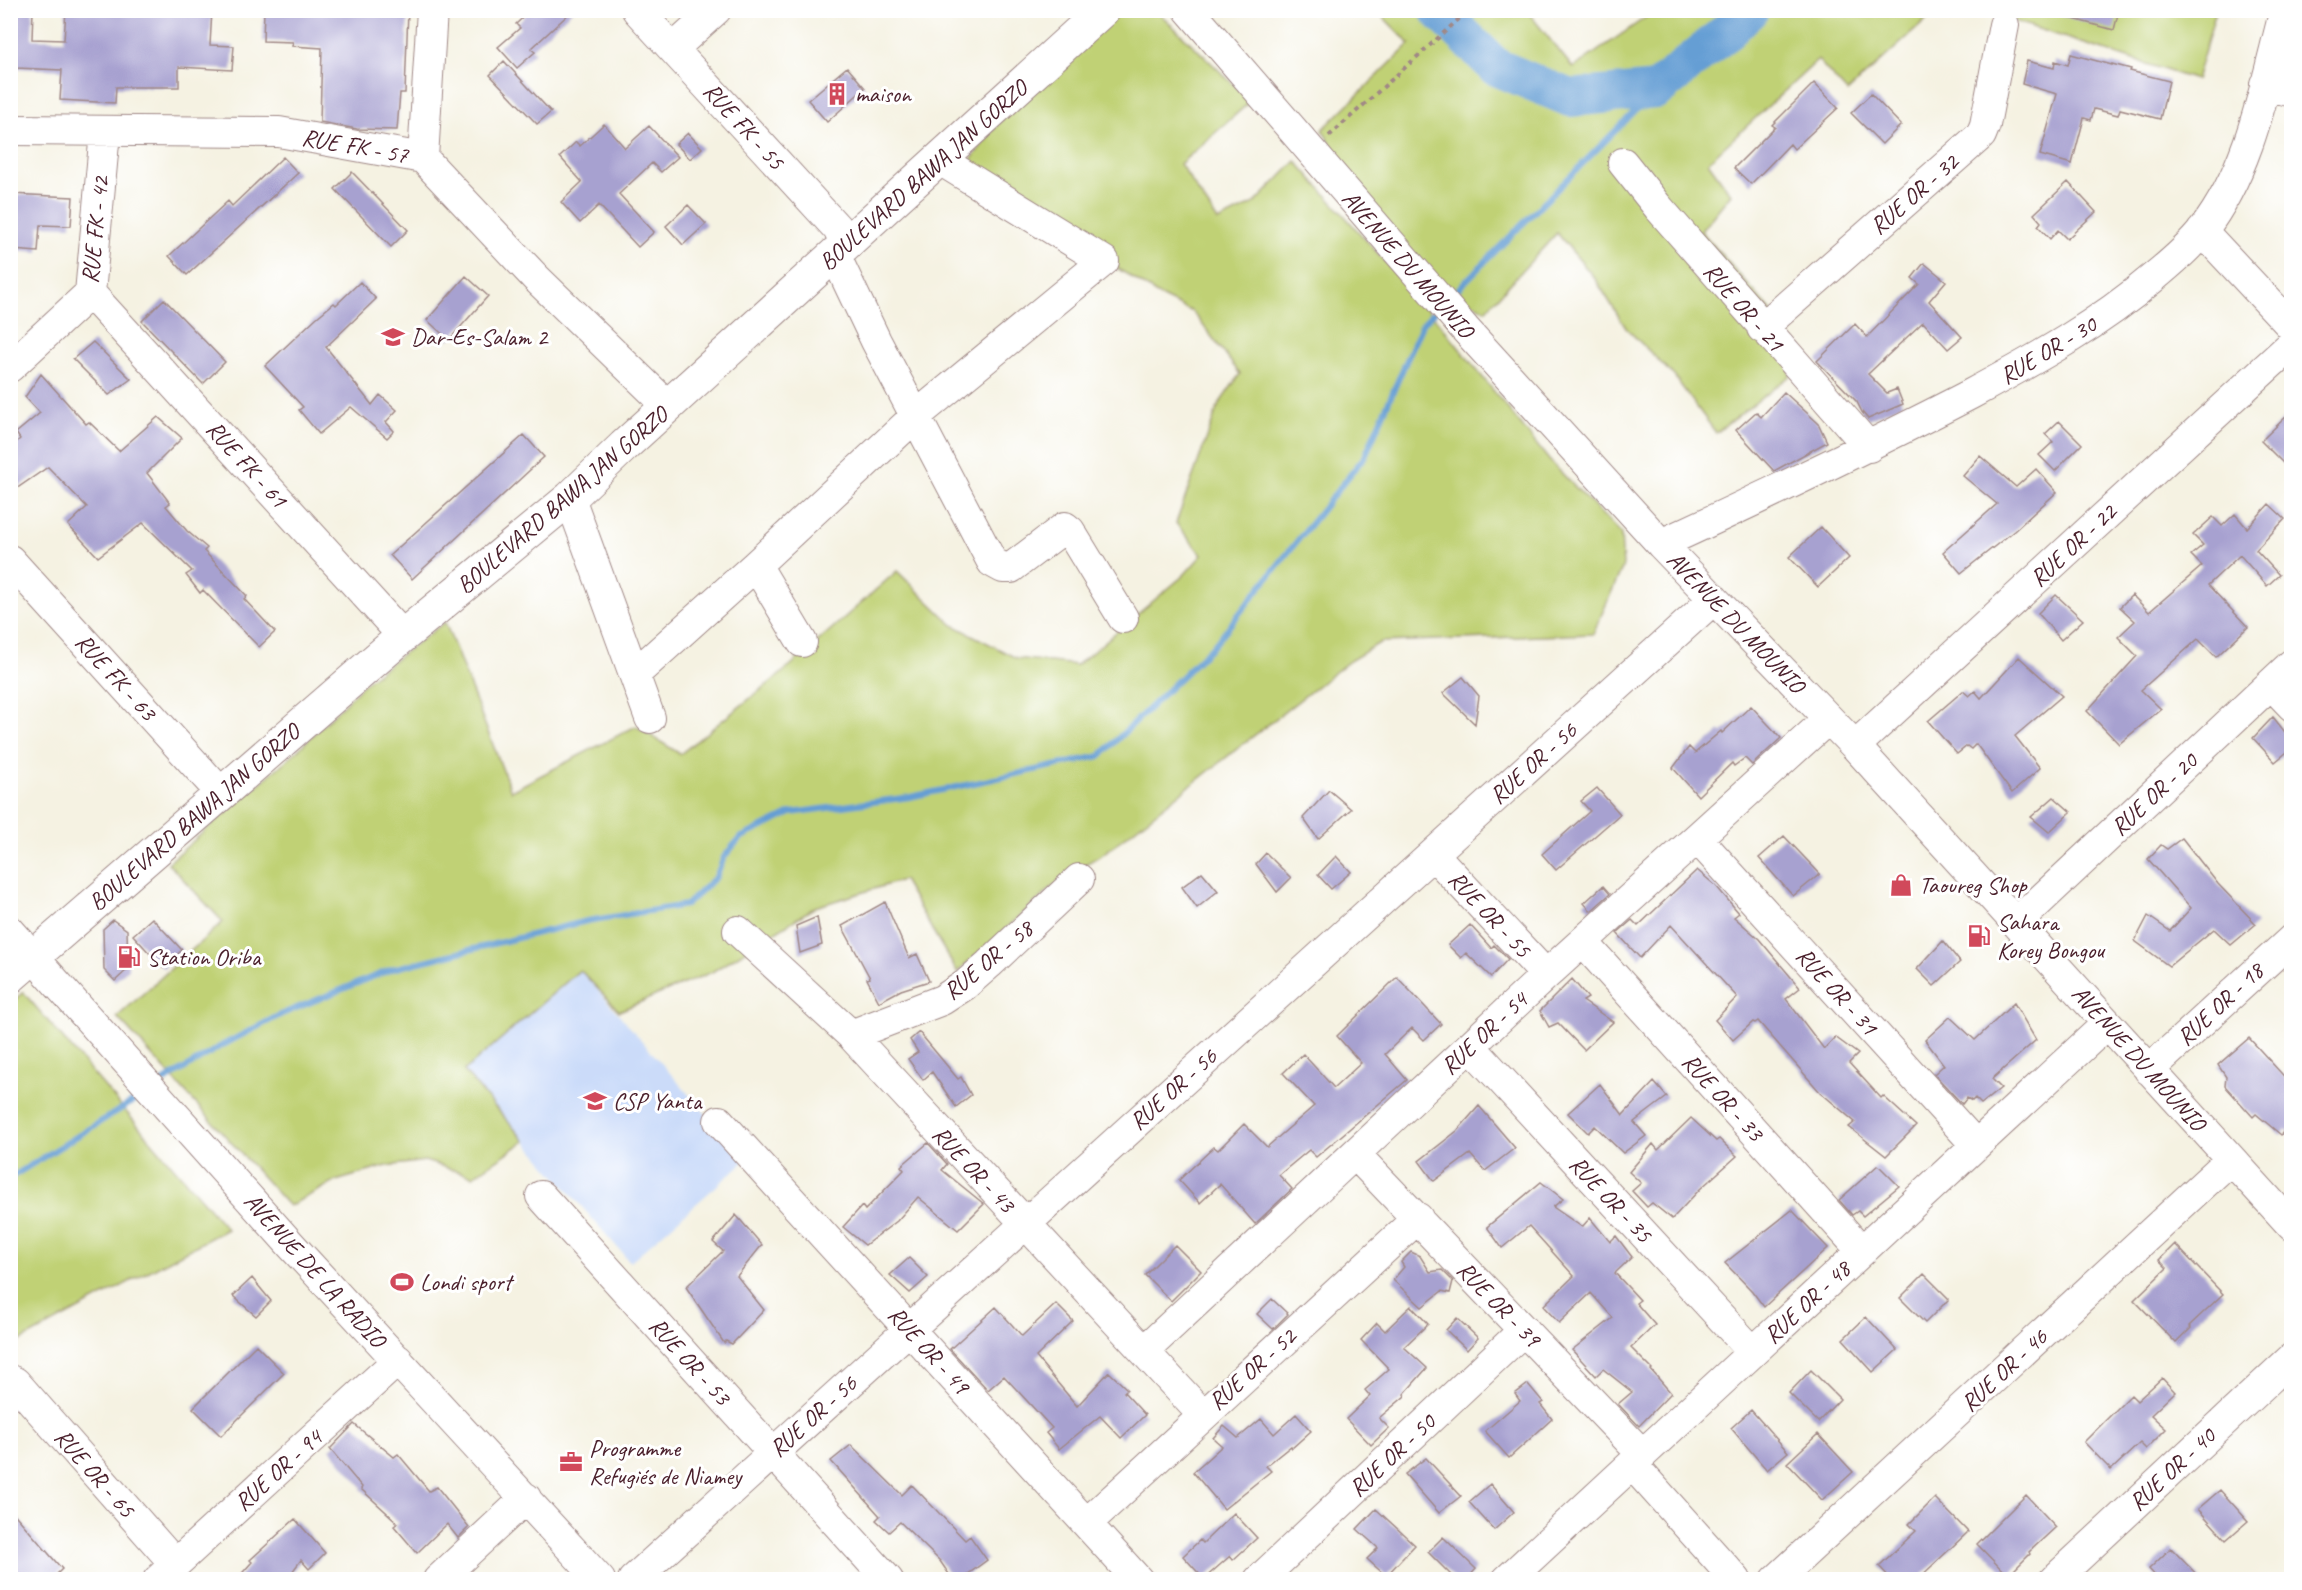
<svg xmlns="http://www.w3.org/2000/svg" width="2302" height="1590" font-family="Caveat,sans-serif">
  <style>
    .built { fill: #cbdbf9 }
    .green { fill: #c0d174; stroke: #857850; stroke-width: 1.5 }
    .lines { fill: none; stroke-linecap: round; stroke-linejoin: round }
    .stream { stroke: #659ed4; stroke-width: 6 }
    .river { stroke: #659ed4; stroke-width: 38 }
    .building { fill: #a7a1d0 }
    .minor-casing { stroke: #a08886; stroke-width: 32 }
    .major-casing { stroke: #a08886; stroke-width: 35 }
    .path { stroke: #a08886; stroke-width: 4; stroke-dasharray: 4.5 4.5; stroke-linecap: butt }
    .minor { stroke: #fff; stroke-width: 30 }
    .major { stroke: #fff; stroke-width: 33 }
    .labels { text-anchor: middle; stroke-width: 6; stroke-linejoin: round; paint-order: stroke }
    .poi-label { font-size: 24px; fill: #4a1f2b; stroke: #fff; text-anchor: start }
    .street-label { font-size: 24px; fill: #4a1f2b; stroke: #fff }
  </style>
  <rect width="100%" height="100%" fill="#fff"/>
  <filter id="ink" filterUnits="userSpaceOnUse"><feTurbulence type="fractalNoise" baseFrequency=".0167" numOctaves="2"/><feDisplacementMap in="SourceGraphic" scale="12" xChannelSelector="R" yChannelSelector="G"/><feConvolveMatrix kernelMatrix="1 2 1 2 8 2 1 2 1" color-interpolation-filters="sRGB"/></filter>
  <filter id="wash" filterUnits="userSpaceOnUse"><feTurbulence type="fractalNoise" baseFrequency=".008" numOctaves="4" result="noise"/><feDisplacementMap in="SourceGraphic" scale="24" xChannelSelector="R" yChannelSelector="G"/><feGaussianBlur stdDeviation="1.35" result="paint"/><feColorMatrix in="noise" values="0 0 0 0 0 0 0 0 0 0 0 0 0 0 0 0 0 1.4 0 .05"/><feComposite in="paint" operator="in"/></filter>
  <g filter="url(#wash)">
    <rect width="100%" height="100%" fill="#f5f2e2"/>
    <path class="built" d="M580,970L746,1160L630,1262L464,1071Z"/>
    <path class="green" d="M1121,11H1157L1251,101L1180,164L1218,221L1255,203L1296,161L1436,319L1549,460L1621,534L1623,566L1593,634L1381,642L1348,662L1103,854L1065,876L957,972L903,880L815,907L712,972L619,1011L580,970L464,1071L525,1141L473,1176L425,1161L387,1166L336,1181L289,1206L117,1017L223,922L168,863L297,751L367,681L445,622L511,791L636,726L680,754L782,673L897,571L953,625L1016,658L1077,665L1183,576L1202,555L1176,523L1219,404L1240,374L1193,312L1160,296L1011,199L966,166L1009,110Z
      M1377,11H1527L1573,68L1655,11H1936L1847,92L1818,60L1708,162L1731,194L1701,231L1790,332V376L1716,433L1674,376L1626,328L1596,280L1557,233L1486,310L1413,272L1322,130L1410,44Z
      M1983,11H2216L2196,80Z
      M23,992L227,1229L11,1346L10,1004Z"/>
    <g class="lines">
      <path class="stream" d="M1450,297L1656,90
        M158,1085L221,1046L282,1014L392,969L587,921L686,905L716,877L724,857L740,838L791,813L910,797L1100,756L1215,644L1365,456L1422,325L1436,310
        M10,1178L145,1094"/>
      <path class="river" d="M1438,10L1496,67L1570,98L1656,90L1722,36L1750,10"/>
    </g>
    <g id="blocks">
      <path class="building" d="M10,10H33L32,39L64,40L66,10H157L184,13V10H212L210,45L234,46L232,70L179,67V87H116L115,103L60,100L62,70L16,68V51L10,50Z
        M264,10H408L405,93H400L397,130L357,129L320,122L322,48L292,46L293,42L263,41Z
        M531,10H573L531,49L535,52L517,68L498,47L520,28L516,24Z
        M2062,10H2119L2114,30L2062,16Z
        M2071,54L2112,65V64L2131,69L2130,71L2169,81L2160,119L2120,109L2118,115L2094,109L2091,120L2084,118L2072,164L2040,155L2057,94L2022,84L2027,61L2054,68L2055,61L2068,65Z
        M504,61L551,112L537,124L490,75Z
        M847,67L865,88L827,122L808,100Z
        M1814,83L1838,108L1794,149L1790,144L1751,184L1734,168L1775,127L1772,125Z
        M1871,94L1901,125L1882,144L1851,113Z
        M604,124L625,148L649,126L678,157L661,172L652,163L619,194L654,232L638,247L599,205L580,223L561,202L582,182L560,157L576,142L580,146Z
        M688,133L702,148L690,159L676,144Z
        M283,157L298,173L187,275L169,256L228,201L232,206Z
        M352,172L408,230L391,247L335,189Z
        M2068,182L2096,212L2067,239L2058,230L2050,239L2038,226L2041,222L2034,214Z
        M10,194L73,197L71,226L40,225L38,252L13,250L14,224H10Z
        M688,205L706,224L683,245L666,226Z
        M1924,263L1946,281L1929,301L1962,337L1948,349L1923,322L1868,374L1887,393L1897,389L1903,404L1868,419L1862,412L1857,402L1817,361L1855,324L1867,337L1919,284L1912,278Z
        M466,276L488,296L449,340L427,320Z
        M360,282L376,299L326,347L372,405L380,395L397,410L386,422L394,431L387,438L351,407L319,434L299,410L303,407L265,366L316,318L334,303L336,305Z
        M164,299L225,362L203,384L142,321Z
        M93,342L131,379L109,395L73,359Z
        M41,374L86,424L89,422L119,451L158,417L182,438L147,473L170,503L166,506L187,531L207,548L204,551L247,596L244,599L275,632L259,647L203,590L200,593L186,575L192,571L143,523L98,557L68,525L87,507L48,467L10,493V448L20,439L16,433L40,413L25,397Z
        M1784,392L1818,423L1827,442L1774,471L1736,430L1756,412L1761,417Z
        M2292,411V472L2261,441Z
        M2059,421L2082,444L2055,471L2039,455L2053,442L2045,434Z
        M524,435L544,457L412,579L390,555Z
        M1980,456L2016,487L2036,469L2057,492L2014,531L1961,573L1943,552L1997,504L1963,476Z
        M2269,504L2285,519L2256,550L2279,575L2267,586L2240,555L2208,585L2248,627L2216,657L2198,639L2141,690L2161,709L2119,744L2087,711L2137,656L2118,637L2135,621L2120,607L2132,595L2149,612L2202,566L2191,555L2203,545L2193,535L2213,517L2222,526L2235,514L2247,528Z
        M1821,527L1849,558L1818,587L1789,557Z
        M2056,595L2083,620L2061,640L2038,613Z
        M2019,657L2062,696L2015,736L2040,768L2012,793L1976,744L1971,749L1967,746L1957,754L1928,721L1963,691L1969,696L1975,691L1981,698Z
        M1463,677L1479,696L1475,724L1443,693Z
        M1751,706L1781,738L1752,765L1745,758L1734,766L1732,763L1698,796L1673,768L1689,747L1695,753L1721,731L1722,733Z
        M2273,717L2292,741V748L2275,762L2253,738Z
        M1597,788L1620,814L1556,870L1542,854L1590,811L1581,801Z
        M1329,790L1351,809L1318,839L1303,818Z
        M2054,797L2071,812L2049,832L2031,817Z
        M1784,836L1820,874L1793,896L1759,858Z
        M2182,838L2218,884L2256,924L2231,945L2214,929L2169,966L2135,941L2148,916L2170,931L2191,908L2148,859L2161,845L2167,849Z
        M1266,853L1291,878L1277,892L1256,864Z
        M1336,856L1351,872L1331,889L1318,875Z
        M1697,870L1716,886L1739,913L1734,917L1759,939L1800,988L1786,999L1824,1049L1835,1037L1858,1054L1849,1063L1881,1098L1883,1096L1916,1126L1886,1156L1849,1127L1855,1122L1820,1092L1758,1021L1755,1023L1753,1022L1733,1040L1715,1020L1737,997L1671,925L1640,958L1617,933L1632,920L1638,926Z
        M1202,872L1218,891L1197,908L1182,887Z
        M1603,886L1610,894L1591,911L1584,903Z
        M885,902L909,958L917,954L929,981L901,990L879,1002L867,979L870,978L842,926Z
        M817,917L822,945L800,953L796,926Z
        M152,918L182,950L163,968L133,935Z
        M113,920L127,930L128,969L115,981L104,970L103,929Z
        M1470,925L1491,948L1494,945L1508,959L1491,977L1466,953L1461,958L1448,945Z
        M1943,941L1960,962L1934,986L1917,969Z
        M1397,977L1441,1024L1424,1040L1412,1028L1385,1054L1407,1080L1316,1157L1309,1150L1279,1175L1292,1189L1255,1224L1220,1184L1200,1203L1179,1180L1214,1147L1218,1150L1244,1124L1267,1147L1314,1106L1283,1073L1303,1054L1334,1088L1361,1063L1337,1036Z
        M1572,979L1588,998L1583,1001L1613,1022L1584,1050L1558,1023L1549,1027L1540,1011Z
        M2014,1003L2036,1040L1992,1079L2001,1088L1981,1104L1975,1098L1972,1101L1967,1098L1962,1104L1934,1074L1944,1065L1925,1040L1950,1017L1975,1040Z
        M919,1032L958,1079L961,1077L971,1095L956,1107L932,1072L923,1080L908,1059L918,1052L910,1040Z
        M2249,1038L2292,1085V1135L2285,1129L2281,1135L2256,1114L2253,1117L2225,1086L2226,1077L2218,1065Z
        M1654,1082L1667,1097L1634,1122L1646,1136L1623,1153L1595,1126L1588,1133L1568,1113L1600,1084L1623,1115Z
        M1479,1106L1515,1148L1485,1171L1470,1154L1434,1181L1419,1161L1457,1131Z
        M1691,1118L1716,1141L1719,1139L1737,1156L1700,1189L1672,1219L1652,1203L1647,1207L1632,1191L1641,1183L1629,1172L1653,1144L1658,1150Z
        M928,1143L947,1164L942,1170L984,1204L958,1230L918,1197L897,1221L865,1245L843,1227L862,1206L865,1210L904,1170L901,1166Z
        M1878,1165L1899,1186L1863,1216L1858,1211L1852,1215L1839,1200Z
        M1541,1182L1563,1199L1553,1207L1582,1227L1590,1218L1610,1242L1616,1236L1632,1257L1615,1273L1640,1300L1636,1303L1655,1325L1631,1348L1652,1369L1651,1370L1671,1393L1639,1426L1618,1404L1632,1392L1603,1369L1596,1376L1572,1350L1613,1318L1591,1293L1559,1323L1543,1306L1574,1276L1529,1226L1502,1248L1487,1227Z
        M1792,1210L1828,1248L1764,1307L1752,1291L1725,1263Z
        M736,1215L762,1245L737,1276L764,1310L732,1344L726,1341L724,1343L686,1287L723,1251L713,1242Z
        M2175,1244L2223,1294L2189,1326L2191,1328L2176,1343L2134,1300L2167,1268L2159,1260Z
        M1175,1245L1201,1271L1171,1301L1145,1275Z
        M1411,1252L1420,1256L1430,1272L1442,1270L1453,1281L1450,1293L1442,1291L1422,1307L1393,1280L1404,1267L1401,1262Z
        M909,1258L928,1277L910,1293L890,1275Z
        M1924,1274L1949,1299L1925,1323L1900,1298Z
        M252,1278L271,1301L256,1316L233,1296Z
        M1272,1299L1288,1314L1273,1329L1257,1314Z
        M1056,1304L1073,1321L1036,1357L1077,1406L1109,1372L1127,1389L1124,1392L1145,1415L1121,1438L1100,1416L1059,1449L1046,1433L1052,1428L1004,1376L988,1390L950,1349L996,1307L1022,1336Z
        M1411,1306L1428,1324L1404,1347L1427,1368L1404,1394L1405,1396L1379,1418L1389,1428L1371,1445L1346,1419L1370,1396L1365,1390L1389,1369L1361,1340L1377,1323L1385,1331Z
        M1866,1317L1897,1350L1873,1372L1843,1339Z
        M1457,1318L1478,1338L1467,1350L1446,1330Z
        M256,1345L284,1373L221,1436L193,1408Z
        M1811,1370L1840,1399L1818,1422L1789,1393Z
        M2162,1378L2175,1392L2151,1415L2166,1429L2146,1449L2140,1443L2111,1470L2084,1442L2131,1395L2137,1401Z
        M1528,1384L1543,1402L1540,1404L1552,1419L1509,1458L1485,1431L1520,1401L1515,1394Z
        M1751,1410L1788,1452L1767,1470L1731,1428Z
        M1296,1414L1311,1431L1292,1448L1291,1446L1266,1466L1271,1471L1224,1509L1193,1472L1222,1446L1213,1438L1224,1426L1238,1438L1261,1419L1274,1434Z
        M354,1424L394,1457L398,1454L429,1491L437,1487L469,1527L458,1538L447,1524L417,1553L394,1526L398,1523L361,1489L362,1487L330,1449Z
        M1818,1434L1853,1472L1822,1500L1787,1463Z
        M851,1445L902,1495L912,1485L965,1540L970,1536L987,1560L960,1580H953L940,1561L900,1522L889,1532L876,1520L880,1516L831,1461Z
        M1426,1458L1461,1496L1439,1513L1405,1474Z
        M1490,1484L1514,1512L1494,1530L1469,1502Z
        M2220,1490L2248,1521L2226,1540L2198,1509Z
        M2026,1495L2056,1527L2029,1552L2030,1554L2008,1576L1977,1544Z
        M1935,1498L1968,1532L1917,1580H1892L1879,1566L1916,1531L1909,1524Z
        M10,1509L62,1569L51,1580H10Z
        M1376,1509L1415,1545L1386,1576L1367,1559L1378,1548L1357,1529Z
        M1234,1513L1257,1538L1233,1560L1230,1556L1204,1579L1183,1556L1200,1540L1203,1543Z
        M295,1519L325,1553L309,1569L301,1560L286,1580H236L252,1562L250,1560Z
        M1443,1537L1476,1569L1466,1580H1456L1428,1552Z
        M2171,1548L2202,1580H2159L2149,1569Z"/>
    </g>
  </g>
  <g filter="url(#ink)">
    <use href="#blocks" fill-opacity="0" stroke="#a08886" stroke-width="1.5"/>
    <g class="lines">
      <g class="minor-casing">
        <path id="minor" d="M637,10L850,242
          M1189,10L1465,329L1661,544L1855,746L2292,1226
          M673,49L716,10
          M2265,84L2292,92
          M10,130L279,132L423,158L536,278L668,406
          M423,158L432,10
          M1623,163L1658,207L1869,447
          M2202,231L2292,327
          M835,255L876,341L992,562L1003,568H1011L1065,527L1070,531L1123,618
          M90,293L403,636
          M1762,328L1981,135L1985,125L2004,25
          M10,367L90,293L105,132
          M570,498L650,718
          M1661,544C1765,496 1869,447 1971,394C2036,359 2098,325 2154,277C2171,263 2190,247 2203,230C2251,168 2265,84 2285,10
          M10,560L221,793
          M756,565L802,642
          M635,674L756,565L917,415L1104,261L940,160
          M2271,684L2292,706
          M1855,746L2292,344
          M1697,838L1976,1145
          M1433,854L1546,975
          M2016,923L2292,664
          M10,931L291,1245L600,1580
          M738,931L851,1035L1202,1414
          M1583,942L1862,1251
          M851,1035L942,1000L965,985L989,964L1079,879
          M1470,1046L1753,1352
          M2149,1070L2292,939
          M719,1121L1138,1580
          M1355,1154L1642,1454
          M541,1196L888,1580
          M1144,1351L1546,975L1828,719
          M10,1380L15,1382L175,1564
          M1632,1464L1736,1580
          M1087,1523L1418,1218
          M158,1580L398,1360
          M438,1580L526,1498
          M633,1580L1714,599
          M1259,1580L1524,1330
          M1507,1580L2107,1024
          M1776,1580L2231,1159
          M2054,1580L2292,1358"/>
      </g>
      <g class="major-casing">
        <path id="major" d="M10,977L403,636L570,498L624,446L1103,10"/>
      </g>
      <path class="path" d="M1329,136L1469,10"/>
      <use href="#minor" class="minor"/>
      <use href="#major" class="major"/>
    </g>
  </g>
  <defs>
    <g id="building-bare" transform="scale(1.8)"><path d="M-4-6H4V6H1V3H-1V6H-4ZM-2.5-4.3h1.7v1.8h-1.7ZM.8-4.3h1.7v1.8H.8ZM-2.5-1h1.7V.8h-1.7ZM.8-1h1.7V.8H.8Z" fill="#d1495b" stroke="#fff" stroke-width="2.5" paint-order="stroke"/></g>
    <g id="school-bare" transform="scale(1.8)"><path d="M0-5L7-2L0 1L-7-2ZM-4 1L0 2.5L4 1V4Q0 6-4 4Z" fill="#d1495b" stroke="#fff" stroke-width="2.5" paint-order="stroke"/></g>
    <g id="shop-bare" transform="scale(1.8)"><path d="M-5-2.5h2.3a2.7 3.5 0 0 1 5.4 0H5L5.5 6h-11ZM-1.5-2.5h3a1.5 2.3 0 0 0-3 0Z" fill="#d1495b" stroke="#fff" stroke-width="2.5" paint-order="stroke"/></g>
    <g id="fuel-bare" transform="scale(1.8)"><path d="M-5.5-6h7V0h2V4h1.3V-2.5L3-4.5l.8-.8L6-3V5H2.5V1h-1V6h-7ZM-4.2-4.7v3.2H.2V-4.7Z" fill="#d1495b" stroke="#fff" stroke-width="2.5" paint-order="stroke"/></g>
    <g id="stadium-bare" transform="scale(1.8)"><path d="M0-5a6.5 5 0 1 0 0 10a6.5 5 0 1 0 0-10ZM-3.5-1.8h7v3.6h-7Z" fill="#d1495b" stroke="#fff" stroke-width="2.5" paint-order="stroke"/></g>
    <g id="office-bare" transform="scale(1.8)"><path d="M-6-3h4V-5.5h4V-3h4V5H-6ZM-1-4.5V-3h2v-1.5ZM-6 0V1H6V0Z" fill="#d1495b" stroke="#fff" stroke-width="2.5" paint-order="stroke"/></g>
  </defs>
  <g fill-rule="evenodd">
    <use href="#building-bare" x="837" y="94"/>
    <use href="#school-bare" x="393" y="337"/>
    <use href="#shop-bare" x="1901" y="885"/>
    <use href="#fuel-bare" x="1979" y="936"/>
    <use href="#fuel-bare" x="129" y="957"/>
    <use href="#school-bare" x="595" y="1101"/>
    <use href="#stadium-bare" x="402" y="1282"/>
    <use href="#office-bare" x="571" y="1462"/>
  </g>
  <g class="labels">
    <g class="poi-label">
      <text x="855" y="102">maison</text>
      <text x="411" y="345">Dar-Es-Salam 2</text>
      <text x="1919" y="893">Taoureg Shop</text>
      <text x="1997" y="930">Sahara<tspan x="1997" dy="28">Korey Bongou</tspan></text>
      <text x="147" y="965">Station Oriba</text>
      <text x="613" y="1109">CSP Yanta</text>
      <text x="420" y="1290">Londi sport</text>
      <text x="589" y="1456">Programme<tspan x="589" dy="28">Refugiés de Niamey</tspan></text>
    </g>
    <g class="street-label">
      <text transform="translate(744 126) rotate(48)" y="8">RUE FK - 55</text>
      <text transform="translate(355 146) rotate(10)" y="8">RUE FK - 57</text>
      <text transform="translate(923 175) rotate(-42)" y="8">BOULEVARD BAWA JAN GORZO</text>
      <text transform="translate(1914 194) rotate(-41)" y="8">RUE OR - 32</text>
      <text transform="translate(95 230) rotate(-84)" y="8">RUE FK - 42</text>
      <text transform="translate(1408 264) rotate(49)" y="8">AVENUE DU MOUNIO</text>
      <text transform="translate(1744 307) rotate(49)" y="8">RUE OR - 21</text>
      <text transform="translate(2048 350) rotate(-31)" y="8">RUE OR - 30</text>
      <text transform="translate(247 464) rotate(48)" y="8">RUE FK - 61</text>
      <text transform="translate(562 500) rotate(-41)" y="8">BOULEVARD BAWA JAN GORZO</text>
      <text transform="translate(2073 545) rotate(-43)" y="8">RUE OR - 22</text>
      <text transform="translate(1736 622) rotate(46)" y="8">AVENUE DU MOUNIO</text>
      <text transform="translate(116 677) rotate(48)" y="8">RUE FK - 63</text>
      <text transform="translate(1533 763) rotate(-42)" y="8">RUE OR - 56</text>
      <text transform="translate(2154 794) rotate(-43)" y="8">RUE OR - 20</text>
      <text transform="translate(194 817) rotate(-41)" y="8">BOULEVARD BAWA JAN GORZO</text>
      <text transform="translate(1490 914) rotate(47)" y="8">RUE OR - 55</text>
      <text transform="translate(988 960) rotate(-40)" y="8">RUE OR - 58</text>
      <text transform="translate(1837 991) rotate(48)" y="8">RUE OR - 31</text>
      <text transform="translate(2220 1004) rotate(-43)" y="8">RUE OR - 18</text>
      <text transform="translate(1484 1033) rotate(-43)" y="8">RUE OR - 54</text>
      <text transform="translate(2139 1058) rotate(48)" y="8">AVENUE DU MOUNIO</text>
      <text transform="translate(1173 1089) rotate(-42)" y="8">RUE OR - 56</text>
      <text transform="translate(1723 1097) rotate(48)" y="8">RUE OR - 33</text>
      <text transform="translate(974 1169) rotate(47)" y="8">RUE OR - 43</text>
      <text transform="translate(1611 1199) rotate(47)" y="8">RUE OR - 35</text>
      <text transform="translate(315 1270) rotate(48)" y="8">AVENUE DE LA RADIO</text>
      <text transform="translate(1807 1302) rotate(-43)" y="8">RUE OR - 48</text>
      <text transform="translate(1499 1304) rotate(46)" y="8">RUE OR - 39</text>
      <text transform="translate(929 1350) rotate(48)" y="8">RUE OR - 49</text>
      <text transform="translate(690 1361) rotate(48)" y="8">RUE OR - 53</text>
      <text transform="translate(1252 1369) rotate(-42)" y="8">RUE OR - 52</text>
      <text transform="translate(2004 1370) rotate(-43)" y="8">RUE OR - 46</text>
      <text transform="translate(813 1416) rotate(-42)" y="8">RUE OR - 56</text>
      <text transform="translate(1392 1455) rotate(-43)" y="8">RUE OR - 50</text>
      <text transform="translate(2172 1469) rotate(-43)" y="8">RUE OR - 40</text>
      <text transform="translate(278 1470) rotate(-42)" y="8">RUE OR - 94</text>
      <text transform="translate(95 1473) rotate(49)" y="8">RUE OR - 65</text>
    </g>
  </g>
  <rect width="2302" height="1590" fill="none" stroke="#fff" stroke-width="36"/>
</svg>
